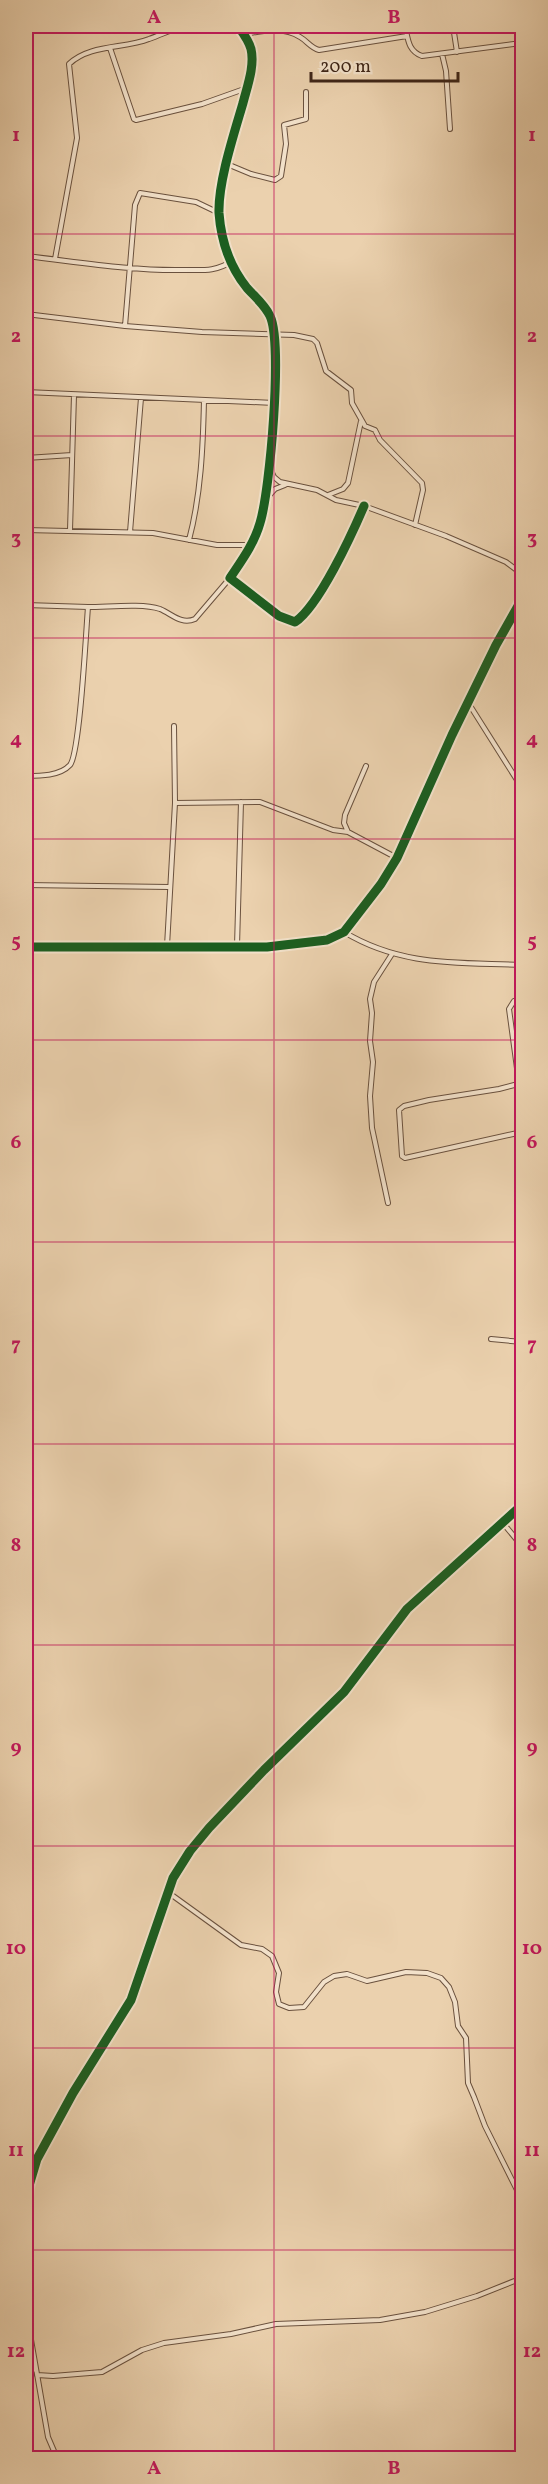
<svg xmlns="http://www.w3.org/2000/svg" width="548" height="2484" font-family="Vollkorn,serif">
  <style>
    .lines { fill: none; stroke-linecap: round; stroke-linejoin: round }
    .minor-casing { stroke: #6a513e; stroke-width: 6 }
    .minor { stroke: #f2e1ca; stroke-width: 4 }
    .cycleway-casing { stroke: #f2e1ca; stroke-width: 13 }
    .cycleway { stroke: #1b5e20; stroke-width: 9 }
    .grid { fill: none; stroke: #c2185b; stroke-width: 1.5; stroke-opacity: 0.55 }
    .neatline { fill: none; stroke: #c2185b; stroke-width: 2 }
    .grid-label { font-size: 20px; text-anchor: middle; font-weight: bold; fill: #c2185b }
  </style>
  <rect width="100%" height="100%" fill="#ebd1ae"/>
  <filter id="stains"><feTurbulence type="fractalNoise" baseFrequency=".00333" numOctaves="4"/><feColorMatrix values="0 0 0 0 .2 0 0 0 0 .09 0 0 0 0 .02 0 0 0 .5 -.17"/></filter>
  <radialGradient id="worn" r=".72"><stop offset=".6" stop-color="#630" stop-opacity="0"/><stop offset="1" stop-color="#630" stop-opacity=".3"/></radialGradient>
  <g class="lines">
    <g class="minor-casing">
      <path id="minor" d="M238,26C243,33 249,41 251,49C255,66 247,87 243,103C234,134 218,182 219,213C221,240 230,267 247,288C255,297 265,305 270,316C283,343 270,491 260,523C254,544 242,560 230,578L279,616L295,622C319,606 352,534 364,506
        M405,26C408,39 408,51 422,56L521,43L522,66
        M453,26L457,52
        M520,26L521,43
        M244,34C263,31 283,26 300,37C307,41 311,48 319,50L407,36
        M110,48L134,119L136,120L202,104L247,88
        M442,54L446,71L450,129
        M227,164L251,174L275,180L281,176L286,144L284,125L306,119V92
        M26,256C79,262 130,271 183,270C202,270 216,272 232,261
        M55,259L77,138L69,64C90,44 124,49 149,39C161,35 172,29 184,26
        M26,314L125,326L202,332L294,335L313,339L317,343L326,371L351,390L352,403L365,426L375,430L380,440L422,483L423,490L415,525
        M125,326L135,205L140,193L196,202L219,213
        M26,392L274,403
        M26,458L72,455
        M269,466L274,477L280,482L317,490L336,500L364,506L446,536L506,562L522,574
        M328,495L343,489L348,483L361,421
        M265,500L275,489L285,485
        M26,530L153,533L217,545H252
        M70,530L74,395
        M130,532L141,398
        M189,540C201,495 203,446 204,400
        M26,605L88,607C86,631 80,753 70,765C60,776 40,776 26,776
        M88,607C109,607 142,603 160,609C172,614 181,625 195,619L230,578
        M469,704L522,788
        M366,766L345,815L344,823L348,832L397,858
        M175,803L260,802L333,830L348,832
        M26,885L169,887
        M344,932C402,967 458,962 522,965
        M167,946L175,803L174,726
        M237,946L241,802
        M26,947H267L327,940L344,932L381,884L397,858L452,735L496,645L522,599
        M519,1083L509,1009L514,1001L522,1000
        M522,1083L499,1089L429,1100L404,1106L399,1110L402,1156L405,1158L522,1132
        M388,1203L372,1128L370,1096L373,1062L370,1041L372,1013L370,999L374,982L392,954
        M491,1339L522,1342
        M502,1522L522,1546
        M169,1893L241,1945L262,1949L272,1956L279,1973L276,1992L279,2004L289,2008L304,2007L324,1982L334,1976L347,1974L367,1981L406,1972L427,1973L441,1978L449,1987L455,2002L458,2026L466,2038L468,2083L474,2097L485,2126L522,2200
        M26,2220L28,2189L37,2159L73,2093L131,2000L173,1878L190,1851L209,1828L264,1770L344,1692L407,1609L522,1505
        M26,2311L48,2437L57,2458
        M26,2367L36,2370
        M37,2375L53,2376L102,2372L142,2350L164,2343L231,2334L276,2324L380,2320L425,2312L477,2296L522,2278"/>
    </g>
    <use href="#minor" class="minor"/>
    <g class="cycleway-casing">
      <path id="cycleway" d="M238,26C243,33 249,41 251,49C255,66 247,87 243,103C234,134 218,182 219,213C221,240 230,267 247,288C255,297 265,305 270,316C283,343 270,491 260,523C254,544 242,560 230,578L279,616L295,622C319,606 352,534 364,506
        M26,947H267L327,940L344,932L381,884L397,858L452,735L496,645L522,599
        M26,2220L28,2189L37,2159L73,2093L131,2000L173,1878L190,1851L209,1828L264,1770L344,1692L407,1609L522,1505"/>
    </g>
    <use href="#cycleway" class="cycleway"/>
  </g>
  <path class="grid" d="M274,26V2458M26,234H522M26,436H522M26,638H522M26,839H522M26,1040H522M26,1242H522M26,1444H522M26,1645H522M26,1846H522M26,2048H522M26,2250H522"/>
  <rect width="548" height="2484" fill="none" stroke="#ebd1ae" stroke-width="66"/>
  <path d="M311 72v9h147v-9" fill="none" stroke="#3f2618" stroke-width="3"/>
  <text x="320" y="72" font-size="18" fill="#3f2618" stroke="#f2e1ca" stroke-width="4.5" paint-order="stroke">200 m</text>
  <rect x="33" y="33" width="482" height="2418" class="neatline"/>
  <g class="grid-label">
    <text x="154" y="23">A</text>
    <text x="394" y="23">B</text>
    <text x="16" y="141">1</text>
    <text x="532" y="141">1</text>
    <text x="16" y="342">2</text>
    <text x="532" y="342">2</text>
    <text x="16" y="544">3</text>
    <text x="532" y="544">3</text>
    <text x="16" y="745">4</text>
    <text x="532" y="745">4</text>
    <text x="16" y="947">5</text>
    <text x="532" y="947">5</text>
    <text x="16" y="1148">6</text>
    <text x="532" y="1148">6</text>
    <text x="16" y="1350">7</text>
    <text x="532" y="1350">7</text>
    <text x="16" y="1551">8</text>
    <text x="532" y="1551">8</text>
    <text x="16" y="1753">9</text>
    <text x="532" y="1753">9</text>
    <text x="16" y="1954">10</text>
    <text x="532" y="1954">10</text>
    <text x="16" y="2156">11</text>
    <text x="532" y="2156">11</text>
    <text x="16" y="2357">12</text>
    <text x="532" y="2357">12</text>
    <text x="154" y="2474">A</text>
    <text x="394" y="2474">B</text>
  </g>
  <rect width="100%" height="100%" filter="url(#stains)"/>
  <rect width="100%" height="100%" fill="url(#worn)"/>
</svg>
